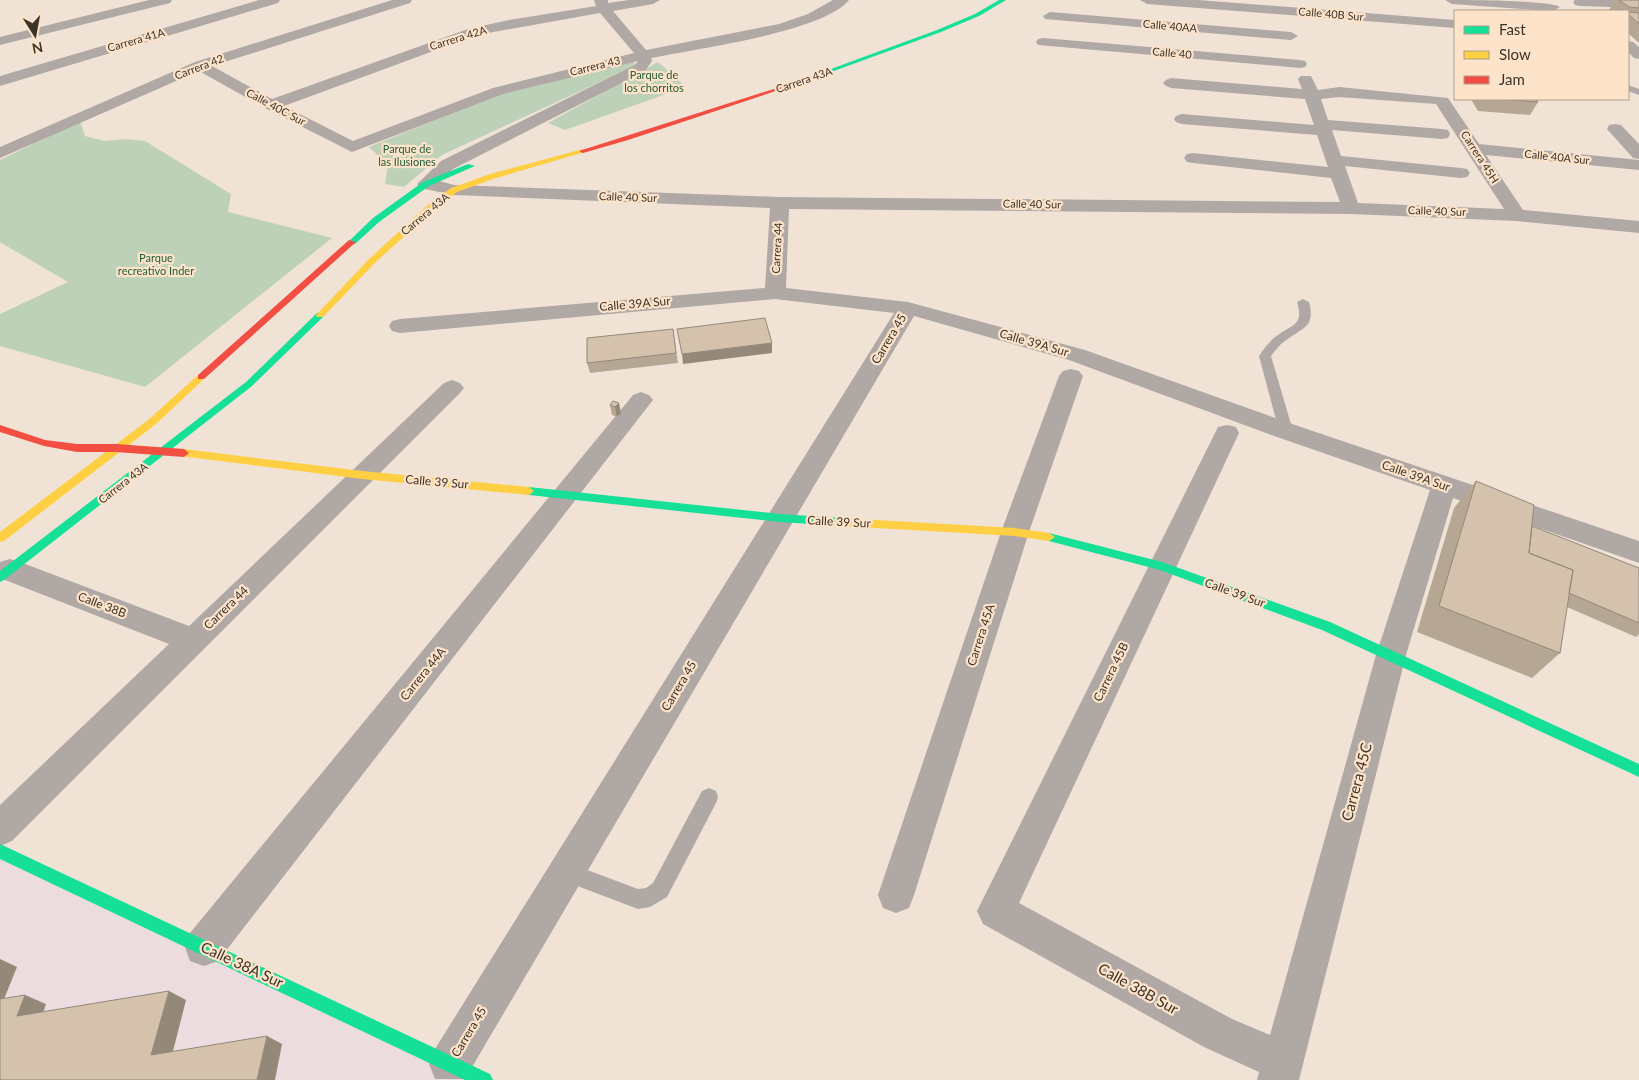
<svg xmlns="http://www.w3.org/2000/svg" width="1639" height="1080" font-family="Lato,sans-serif">
  <style>
    .education { fill: #ecdcdf }
    .green { fill: #bcd1b7 }
    .lines { fill: none; stroke-linecap: round; stroke-linejoin: round }
    .lane { fill: #b0a8a5; fill-rule: evenodd }
    .street { fill: #b0a8a5; fill-rule: evenodd }
    .fast { fill: #16e098; fill-rule: evenodd }
    .slow { fill: #ffcf43; fill-rule: evenodd }
    .jam { fill: #f24e42; fill-rule: evenodd }
    .wall { fill: #b6a795 }
    .shaded-wall { fill: #948879 }
    .building { fill: #d4c2ad; stroke: #948879 }
    .labels { text-anchor: middle; stroke-width: 4.5; stroke-linejoin: round; paint-order: stroke }
    .far-street-label { font-size: 11px; fill: #3d3329; stroke: #fce3c9 }
    .far-park-label { font-size: 11px; fill: #205e38; stroke: #fce3c9 }
    .street-label { font-size: 12px; fill: #3d3329; stroke: #fce3c9 }
    .near-street-label { font-size: 15px; fill: #3d3329; stroke: #fce3c9 }
  </style>
  <rect width="100%" height="100%" fill="#f0e3d5"/>
  <path class="education" d="M0,851L484,1080H0Z"/>
  <path class="green" d="M630,60L637,65L442,155L404,187L385,184L388,165L369,147L494,96Z
    M658,62L686,87L565,130L548,123Z
    M80,121L85,136L105,141L125,139L145,141L231,194L228,212L332,238L145,387L0,346V314L68,282L0,242V160Z"/>
  <g class="lines">
    <path class="lane" d="M1628,85L1639,89V95L1628,91Z
      M1303,299L1309,302C1316,328 1301,328 1285,341C1279,345 1275,351 1271,356L1293,431L1291,434H1281L1279,431L1259,356C1264,349 1270,340 1278,335C1293,324 1304,325 1297,302Z
      M709,788L716,791L718,797L716,803L667,897L650,907L638,909L559,879L556,872L559,865L566,862L638,889L646,888L653,883L702,791Z"/>
    <path class="street" d="M149,0H172L170,3L0,45V37Z
      M259,0H280L278,3L0,86V76Z
      M392,0H412L410,3L212,66L272,99L468,29L509,20L596,6L594,0H608V3L629,0H660L653,4L613,11L646,50L779,24L808,14L833,0H849C824,32 694,49 651,58L652,61L645,71L453,169L439,181L454,185L780,197L1340,202L1331,178L1193,163L1187,162L1184,158L1187,154L1193,153L1328,167L1317,135L1182,124L1176,122L1174,119L1176,116L1182,114L1314,125L1305,99L1171,88L1166,86L1163,83L1166,80L1171,78L1302,89L1298,79L1301,76H1311L1318,90L1339,87L1448,98L1479,144L1639,160V170L1486,155L1523,210L1639,221V233L1517,221L1351,214L789,209L786,288L908,302L1085,350L1295,425L1639,541V563L1453,498L1406,655L1299,1080H1257L1259,1072L1204,1047L983,924L977,911L1215,433L1218,427L1227,425L1236,427L1239,433L1019,903L1232,1019L1270,1035L1376,655L1430,490L1277,437L1069,360L914,316L465,1079H435L429,1064L435,1049L894,313L775,299L400,333L392,331L389,326L392,321L400,319L765,288L770,208L454,195L420,188L417,184L441,161L635,65L638,61L503,94L352,152L265,108L199,71L0,158V147L195,62ZM600,13L634,53L493,88L353,141L284,106L477,35ZM1339,97L1436,104L1504,209L1358,203L1345,166L1461,178L1467,177L1470,173L1467,169L1461,168L1341,156L1332,130L1442,139L1448,138L1450,134L1448,130L1442,129L1328,120L1321,99Z
      M1140,0H1198L1455,20V28L1147,4Z
      M1445,0C1463,0 1551,0 1560,7L1553,11L1452,4Z
      M1575,0H1639V8L1580,6L1575,5L1573,2Z
      M1050,12L1291,32L1298,36L1291,40L1045,19L1043,16Z
      M1043,38L1300,60L1305,61L1307,64L1305,67L1300,68L1038,45L1036,42L1038,39Z
      M1628,41L1633,42L1639,47V59L1634,58L1628,52Z
      M1615,124L1621,125L1639,144V159L1633,158L1607,129L1609,125Z
      M1071,369L1079,371L1083,376L1029,532L914,895L909,908L896,913L883,908L878,895L1001,532L1059,376L1063,371Z
      M452,380L460,383L464,388L460,393L12,841L0,846V805L169,644L0,578V562L10,559L20,562L189,626L444,383Z
      M641,392L649,395L653,400L649,405L218,961L204,966L190,961L185,947L190,933L633,395Z"/>
    <path class="fast" d="M999,0H1006L979,16L941,32L787,88L782,87L937,30L975,14Z
      M468,164L475,166L429,186L379,222L355,244L348,242L373,218L423,182Z
      M320,312L324,315L323,317L252,386L4,580L0,582V571L246,382L317,313Z
      M529,487L780,514L841,518L847,522L841,526L780,522L529,495L524,491Z
      M1049,533L1162,562L1330,622L1639,764V777L1322,630L1160,570L1045,540L1043,537Z
      M0,844L490,1074L493,1080H465L0,859Z"/>
    <path class="slow" d="M583,149L585,150V152L496,178L457,192L435,208L375,263L323,317H317L316,315L369,259L429,204L451,188L490,174Z
      M201,374L204,375V379L156,424L4,541L0,542V532L148,420L198,375Z
      M184,449L362,471L529,487L534,491L529,495L362,479L180,456L179,453L180,450Z
      M841,518L1015,528L1049,533L1055,537L1049,541L1015,536L841,526L835,522Z"/>
    <path class="jam" d="M783,86L788,87L628,140L583,153L579,151Z
      M349,240L356,242L204,379H198V375Z
      M0,425L45,440L77,444H116L184,449L189,453L184,457L116,452H77L44,446L0,432Z"/>
  </g>
  <path class="wall" d="M1615,0H1639V43L1628,33V11H1611L1609,10Z
    M1473,99H1536L1538,102L1530,115L1478,111L1472,101Z
    M673,329L678,363L590,373L587,363Z
    M613,401L621,413L617,417L612,415L610,405Z
    M1476,481L1532,526L1639,568V634L1636,637L1567,607L1560,653L1532,678L1417,632L1454,508Z"/>
  <path class="shaded-wall" d="M772,343V353L683,364L682,354Z
    M619,403L621,413L617,417L615,407Z
    M0,959L17,967L0,1009Z
    M169,991L186,1000L170,1063L151,1055Z
    M25,995L46,1004L39,1025L17,1016Z
    M267,1036L282,1044L275,1080H257Z"/>
  <path class="building" d="M1619,0H1639V8L1629,7Z
    M1628,12L1639,13V24L1628,14Z
    M1498,99H1536L1538,102Z
    M765,318L772,343L682,354L677,329Z
    M673,329L676,353L587,363V338Z
    M613,401L619,403L615,407L610,405Z
    M1476,481L1534,505L1529,553L1573,570L1560,653L1439,606Z
    M1532,526L1639,568V623L1569,593L1573,570L1529,553Z
    M169,991L151,1055L267,1036L257,1080H0V999L25,995L17,1016Z"/>
  <g class="labels">
    <g class="far-street-label">
      <text transform="translate(1331 14) rotate(5)" y="4">Calle 40B Sur</text>
      <text transform="translate(1170 26) rotate(5)" y="4">Calle 40AA</text>
      <text transform="translate(458 38) rotate(-17)" y="4">Carrera 42A</text>
      <text transform="translate(136 40) rotate(-16)" y="4">Carrera 41A</text>
      <text transform="translate(1172 53) rotate(5)" y="4">Calle 40</text>
      <text transform="translate(595 66) rotate(-14)" y="4">Carrera 43</text>
      <text transform="translate(199 67) rotate(-21)" y="4">Carrera 42</text>
      <text transform="translate(804 80) rotate(-19)" y="4">Carrera 43A</text>
      <text transform="translate(276 107) rotate(28)" y="4">Calle 40C Sur</text>
      <text transform="translate(1480 157) rotate(57)" y="4">Carrera 45H</text>
      <text transform="translate(1557 157) rotate(6)" y="4">Calle 40A Sur</text>
      <text transform="translate(628 197) rotate(2)" y="4">Calle 40 Sur</text>
      <text transform="translate(1032 204) rotate(1)" y="4">Calle 40 Sur</text>
      <text transform="translate(1437 211) rotate(2)" y="4">Calle 40 Sur</text>
      <text transform="translate(425 214) rotate(-40)" y="4">Carrera 43A</text>
      <text transform="translate(777 248) rotate(-87)" y="4">Carrera 44</text>
      <text transform="translate(123 483) rotate(-38)" y="4">Carrera 43A</text>
    </g>
    <g class="far-park-label">
      <text x="654" y="79">Parque de<tspan x="654" dy="13">los chorritos</tspan></text>
      <text x="407" y="153">Parque de<tspan x="407" dy="13">las Ilusiones</tspan></text>
      <text x="156" y="262">Parque<tspan x="156" dy="13">recreativo Inder</tspan></text>
    </g>
    <g class="street-label">
      <text transform="translate(635 304) rotate(-5)" y="4">Calle 39A Sur</text>
      <text transform="translate(889 339) rotate(-59)" y="4">Carrera 45</text>
      <text transform="translate(1034 343) rotate(16)" y="4">Calle 39A Sur</text>
      <text transform="translate(1416 476) rotate(19)" y="4">Calle 39A Sur</text>
      <text transform="translate(437 482) rotate(5)" y="4">Calle 39 Sur</text>
      <text transform="translate(839 522) rotate(3)" y="4">Calle 39 Sur</text>
      <text transform="translate(1235 593) rotate(20)" y="4">Calle 39 Sur</text>
      <text transform="translate(102 605) rotate(21)" y="4">Calle 38B</text>
      <text transform="translate(226 608) rotate(-44)" y="4">Carrera 44</text>
      <text transform="translate(981 635) rotate(-72)" y="4">Carrera 45A</text>
      <text transform="translate(1111 672) rotate(-64)" y="4">Carrera 45B</text>
      <text transform="translate(423 674) rotate(-51)" y="4">Carrera 44A</text>
      <text transform="translate(679 686) rotate(-59)" y="4">Carrera 45</text>
      <text transform="translate(469 1032) rotate(-59)" y="4">Carrera 45</text>
    </g>
    <g class="near-street-label">
      <text transform="translate(1357 782) rotate(-75)" y="5">Carrera 45C</text>
      <text transform="translate(242 965) rotate(25)" y="5">Calle 38A Sur</text>
      <text transform="translate(1138 989) rotate(29)" y="5">Calle 38B Sur</text>
    </g>
  </g>
  <rect x="1454" y="10" width="175" height="90" fill="#fce3c9" stroke="#b09d89"/>
  <rect x="1464" y="26" width="25" height="8" fill="#16e098" stroke="#b09d89"/>
  <text x="1499" y="35" font-size="15" fill="#3d3329">Fast</text>
  <rect x="1464" y="51" width="25" height="8" fill="#ffcf43" stroke="#b09d89"/>
  <text x="1499" y="60" font-size="15" fill="#3d3329">Slow</text>
  <rect x="1464" y="76" width="25" height="8" fill="#f24e42" stroke="#b09d89"/>
  <text x="1499" y="85" font-size="15" fill="#3d3329">Jam</text>
  <g transform="translate(35 35) rotate(169)" stroke="#fce3c9" stroke-width="4" paint-order="stroke">
  <path d="M0-4L9 19L0 12L-9 19Z" fill="#3d3329"/>
  <text y="-8" font-size="14" font-weight="bold" text-anchor="middle" fill="#3d3329">N</text>
  </g>
</svg>
